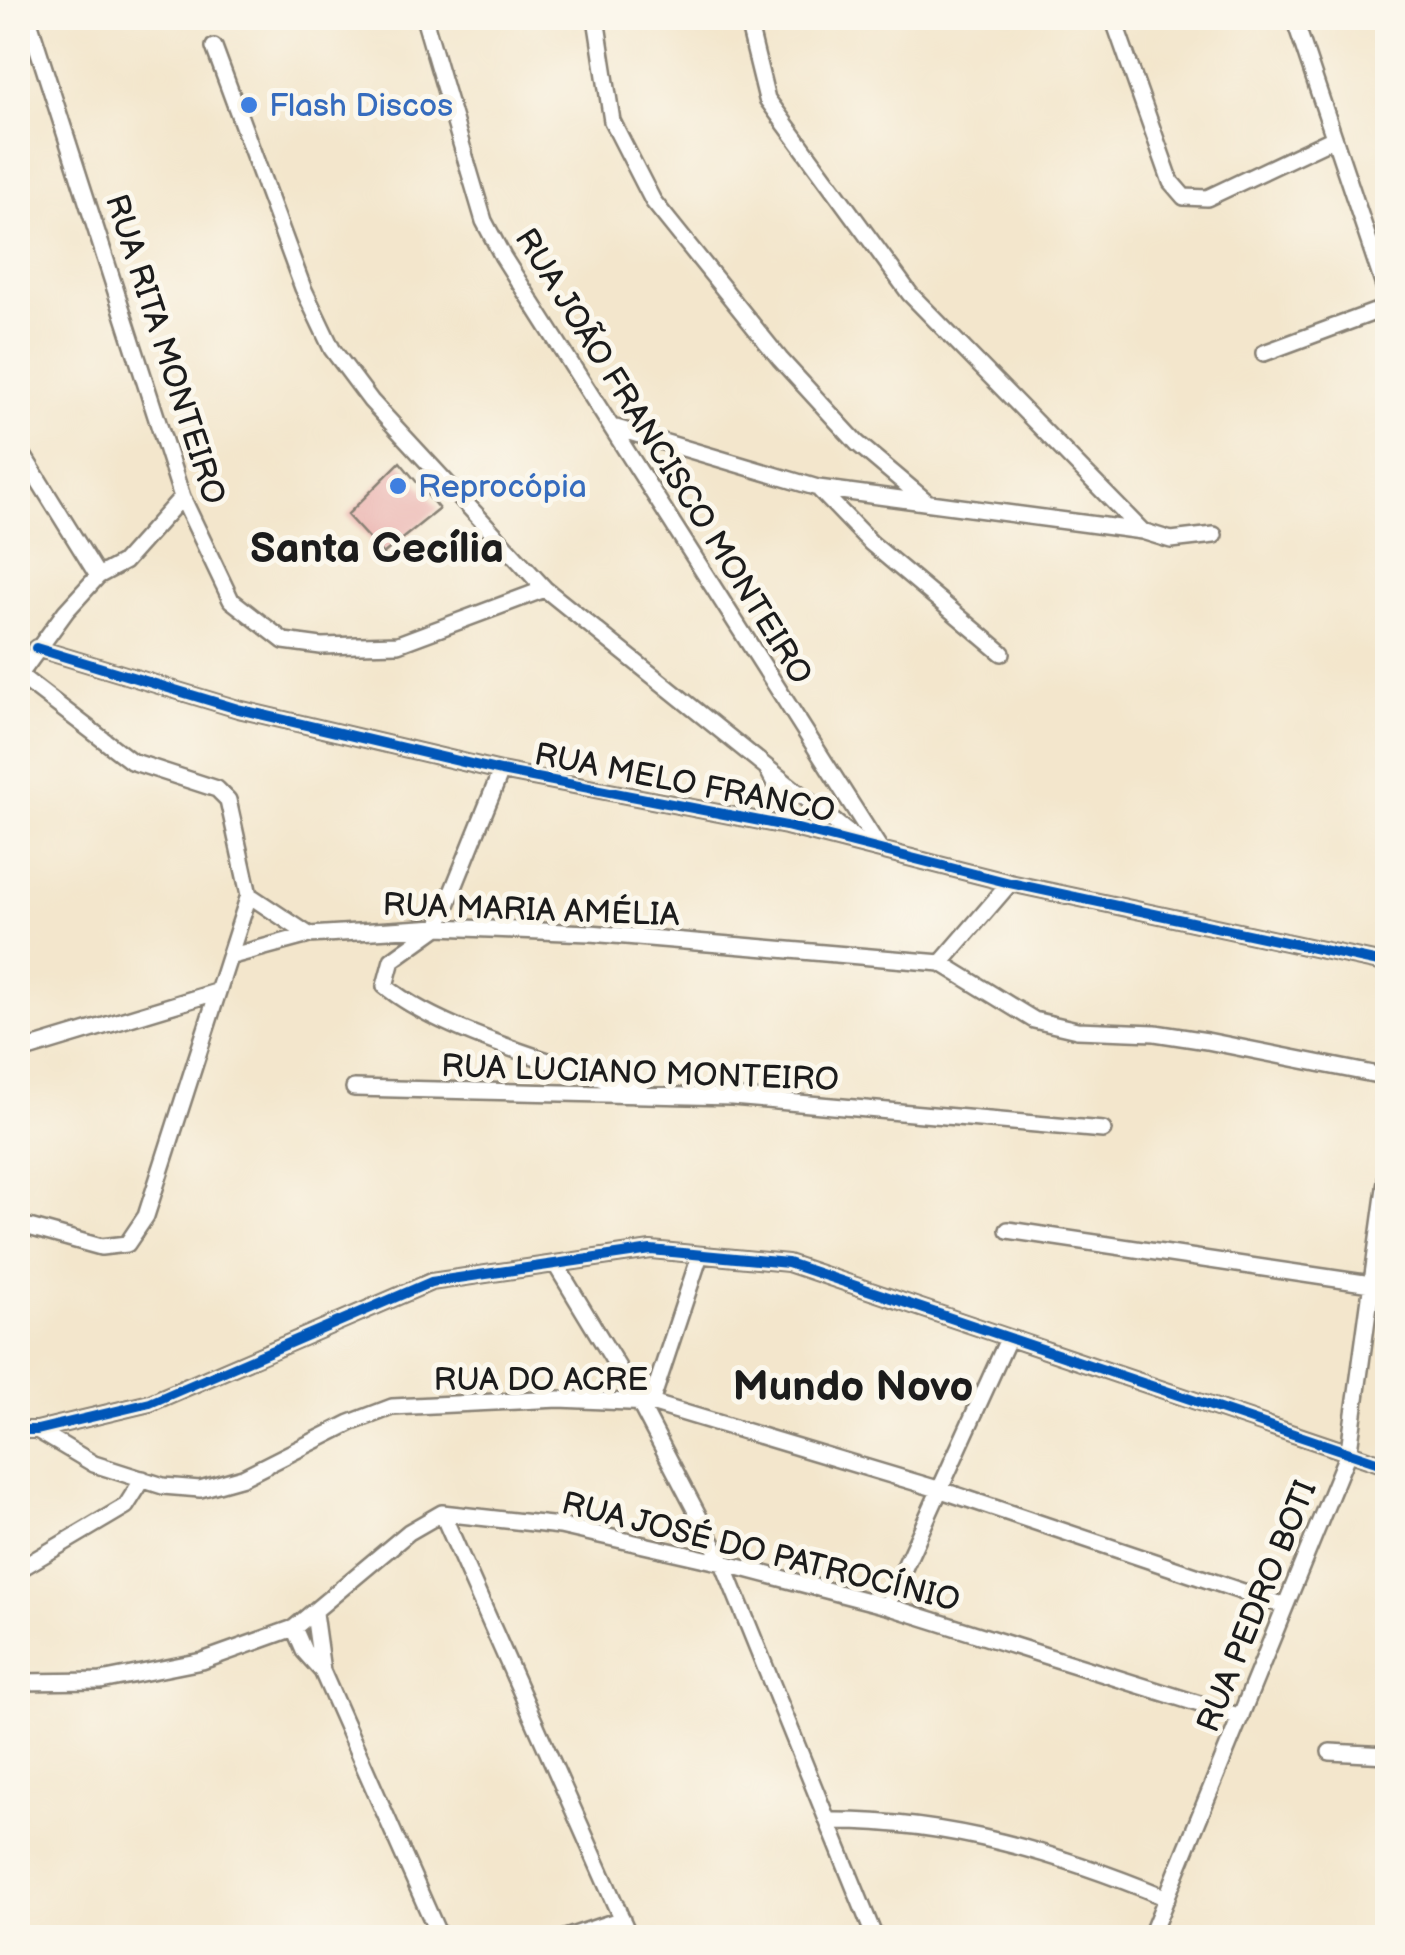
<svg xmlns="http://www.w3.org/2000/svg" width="1405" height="1955" font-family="'Balsamiq Sans',sans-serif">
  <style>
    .building { fill: #e7a3a1 }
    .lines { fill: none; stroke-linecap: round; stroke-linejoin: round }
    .street-casing { stroke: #888174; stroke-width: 20 }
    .street { stroke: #fff; stroke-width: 15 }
    .cycleway-casing { stroke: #fbf7ec; stroke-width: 16 }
    .cycleway { stroke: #0057b8; stroke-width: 10 }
    .shop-dot { fill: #3f7fe0; stroke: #fbf7ec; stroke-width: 4 }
    .labels { text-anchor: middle; stroke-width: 10; stroke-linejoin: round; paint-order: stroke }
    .shop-label { font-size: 32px; fill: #366cbe; stroke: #fbf7ec; text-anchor: start }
    .street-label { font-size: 32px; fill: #1c1c1c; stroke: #fbf7ec }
    .district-label { font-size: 42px; font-weight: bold; fill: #1c1c1c; stroke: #fbf7ec }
  </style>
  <rect width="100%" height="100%" fill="#fbf7ec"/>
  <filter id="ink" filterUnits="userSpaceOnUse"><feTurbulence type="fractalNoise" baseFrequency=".01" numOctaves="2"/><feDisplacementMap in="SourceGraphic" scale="20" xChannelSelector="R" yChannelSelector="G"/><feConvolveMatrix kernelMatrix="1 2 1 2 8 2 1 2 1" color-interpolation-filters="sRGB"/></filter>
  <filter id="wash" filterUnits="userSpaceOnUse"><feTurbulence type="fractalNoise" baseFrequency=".0048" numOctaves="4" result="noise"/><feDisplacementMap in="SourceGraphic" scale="40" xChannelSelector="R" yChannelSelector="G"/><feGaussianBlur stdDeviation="2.25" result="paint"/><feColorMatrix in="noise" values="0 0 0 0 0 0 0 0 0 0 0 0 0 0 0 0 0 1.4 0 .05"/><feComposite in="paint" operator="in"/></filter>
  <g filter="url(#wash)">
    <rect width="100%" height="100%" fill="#f3e6cc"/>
    <g id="blocks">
      <path class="building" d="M400,462L439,509L383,554L347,515Z"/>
    </g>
  </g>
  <g filter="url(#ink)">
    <use href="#blocks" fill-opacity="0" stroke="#888174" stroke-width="2.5"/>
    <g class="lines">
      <g class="street-casing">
        <path id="street" d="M28,18L182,497L231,600L284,641L321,646L398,644L545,589
          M424,18L484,221L503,257L880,849
          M596,18L612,121L653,201L780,359L857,443L927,502
          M747,18L767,99L910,294L1142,531
          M1113,18L1171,182L1184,197L1207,198L1334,138
          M1294,18L1388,298
          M214,47L303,288L332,349L371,401L545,589L857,840
          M1264,353L1388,307
          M616,428L818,488L1142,531L1171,540L1214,535
          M18,447L98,576
          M818,488L871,543L1002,653
          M36,648L238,709L501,771L786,826L1010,883L1388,964
          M19,675L131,761L217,789L228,800L249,895L309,935
          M18,677L66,611L98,576L124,562L182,497
          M768,770L781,795L786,826
          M501,771L438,927L392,960L385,986C443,1034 567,1065 641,1092
          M232,956L309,935L438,927L590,933L941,963L1034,1020L1077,1030L1155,1033L1207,1041L1388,1077
          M941,963L1010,883
          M18,1052L216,992
          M354,1088L732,1097L1103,1130
          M18,1224L101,1247L127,1244L146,1216L249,895
          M1008,1230L1371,1284
          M556,1265L639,1402L723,1563L875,1938
          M651,1403L700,1255
          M18,1430H37L150,1403L431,1282L651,1250L788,1263L1388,1466
          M37,1430L94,1464L163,1486L200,1489L243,1477L350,1423L392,1407L559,1399L651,1403L941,1490L1285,1606
          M442,1513L630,1938
          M18,1570L126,1506L143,1479
          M887,1606L1008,1339
          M314,1613L322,1671L440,1938
          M294,1628L304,1651L321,1670
          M18,1682L101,1681L202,1661L294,1628L409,1532L442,1513L560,1526L723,1563L887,1606L1241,1717
          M1330,1752L1388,1755
          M830,1821C948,1820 1058,1853 1167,1898
          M565,1938L622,1919
          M1150,1938L1349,1450L1388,1166"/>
      </g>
      <use href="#street" class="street"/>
      <g class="cycleway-casing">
        <path id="cycleway" d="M36,648L238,709L501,771L786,826L1010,883L1388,964
          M18,1430H37L150,1403L431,1282L651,1250L788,1263L1388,1466"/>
      </g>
      <use href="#cycleway" class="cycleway"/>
    </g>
  </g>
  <g class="shop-dot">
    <circle cx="249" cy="105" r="10"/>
    <circle cx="398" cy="486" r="10"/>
  </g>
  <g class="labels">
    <g class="shop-label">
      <text x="269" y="116">Flash Discos</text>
      <text x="418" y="497">Reprocópia</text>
    </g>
    <g class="street-label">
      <text transform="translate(166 349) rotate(72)" y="11">RUA RITA MONTEIRO</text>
      <text transform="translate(664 456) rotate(58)" y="11">RUA JOÃO FRANCISCO MONTEIRO</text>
      <text transform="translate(685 782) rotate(11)" y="11">RUA MELO FRANCO</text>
      <text transform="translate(531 909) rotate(2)" y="11">RUA MARIA AMÉLIA</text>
      <text transform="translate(640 1072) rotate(2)" y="11">RUA LUCIANO MONTEIRO</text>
      <text x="541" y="1390">RUA DO ACRE</text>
      <text transform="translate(761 1551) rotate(14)" y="11">RUA JOSÉ DO PATROCÍNIO</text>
      <text transform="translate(1256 1606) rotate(-68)" y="11">RUA PEDRO BOTI</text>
    </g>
    <g class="district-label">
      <text x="377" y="562">Santa Cecília</text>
      <text x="853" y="1400">Mundo Novo</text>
    </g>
  </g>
  <rect width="1405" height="1955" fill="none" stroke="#fbf7ec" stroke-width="60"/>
</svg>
